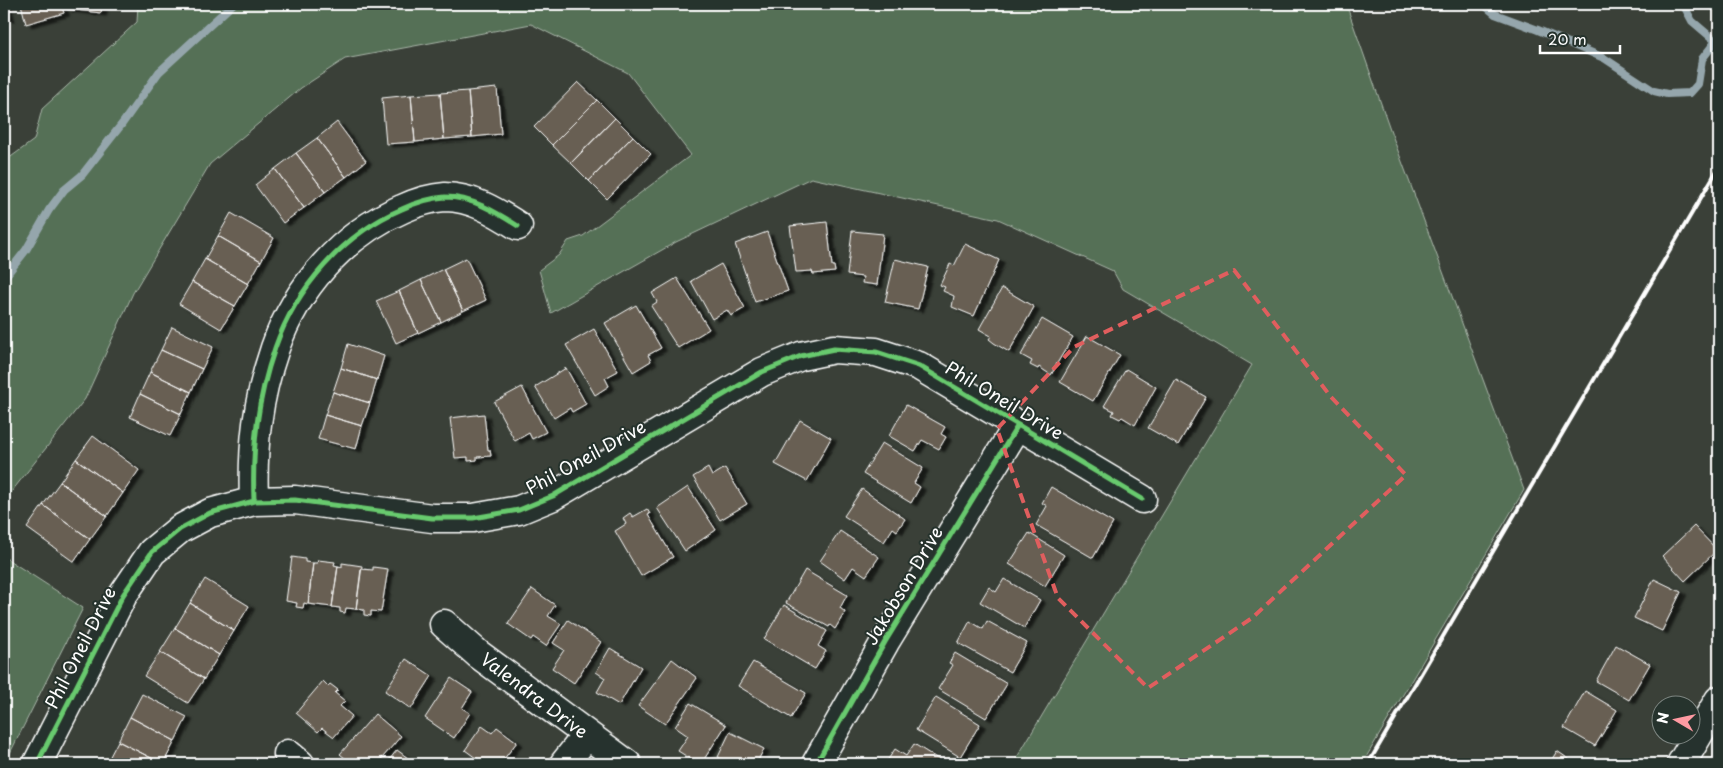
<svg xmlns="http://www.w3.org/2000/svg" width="1723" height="768" font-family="'Playpen Sans',sans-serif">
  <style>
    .green { fill: #546f56; stroke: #aab7aa }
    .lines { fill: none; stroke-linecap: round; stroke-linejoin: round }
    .stream { stroke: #95a6ac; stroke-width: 8 }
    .building { fill: #685f52; stroke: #fff; filter: url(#shadow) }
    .minor-casing { stroke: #fff; stroke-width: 31 }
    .minor { stroke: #26332d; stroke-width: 28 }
    .rail { stroke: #fff; stroke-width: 4 }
    .cycleway-casing { stroke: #26332d; stroke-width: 8 }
    .cycleway { stroke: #67ca6e; stroke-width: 5 }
    .marked { fill: none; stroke: #e05e5e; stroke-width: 4; stroke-dasharray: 10 6; stroke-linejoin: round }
    .labels { text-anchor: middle; stroke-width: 4; stroke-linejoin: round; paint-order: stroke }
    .street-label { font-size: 18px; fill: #fff; stroke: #26332d }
  </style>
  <defs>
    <filter id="shadow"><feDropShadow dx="5.5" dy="3" stdDeviation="1" flood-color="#0009"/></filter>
  </defs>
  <rect width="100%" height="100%" fill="#3a4038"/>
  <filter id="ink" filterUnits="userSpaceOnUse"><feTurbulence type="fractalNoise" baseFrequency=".02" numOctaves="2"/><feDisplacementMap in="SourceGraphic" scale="10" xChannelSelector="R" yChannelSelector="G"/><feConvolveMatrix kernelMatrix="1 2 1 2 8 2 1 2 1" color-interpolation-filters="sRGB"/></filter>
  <g filter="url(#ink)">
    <path class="green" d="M138,4H1346L1391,132L1524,490L1362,764H1013L1252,365L1123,289L1113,271L998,219L811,178L676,242L551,313L539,270L559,255L568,241L583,236L691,155L628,73L531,24L345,59L301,88L210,164L133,293L85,399L4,501V174L8,159L34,140L42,109L137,22Z
      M4,557L83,608L6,761L4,759Z"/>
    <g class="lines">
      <path class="stream" d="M1483,4L1495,14L1538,30L1604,58L1654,91L1667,94L1690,93L1698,84L1702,59L1716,41
        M1683,4L1692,21L1719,44
        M4,278L26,250L49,210L64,190L82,175L122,124L159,72L233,4"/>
    </g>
    <path class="building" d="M4,4H6L9,18L4,19Z
      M21,4H61L64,13L26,24Z
      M68,4H102L101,13L67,9Z
      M578,82L597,100L552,145L534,127Z
      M497,88L501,134L472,137L468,91Z
      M468,91L472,137L444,139L440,93Z
      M440,93L444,139L415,142L411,95Z
      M411,95L415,142L386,144L382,98Z
      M597,100L615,118L571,163L552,145Z
      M615,118L633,136L589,181L571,163Z
      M337,122L366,161L346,177L317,138Z
      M633,136L651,154L607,199L589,181Z
      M317,138L346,177L325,192L296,153Z
      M296,153L325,192L304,208L275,169Z
      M275,169L304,208L283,223L255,185Z
      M231,213L274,238L261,261L218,236Z
      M827,222L832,266H834L835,272L813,274L812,271L796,272L790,226Z
      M852,231L883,234L877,285L862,283L863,277L847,275Z
      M767,232L788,291L755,302L735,244Z
      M218,236L261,261L248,284L205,259Z
      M965,244L999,260L974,316L952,307L954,296L943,291L945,287L940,285L950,264L954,266Z
      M466,258L486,300L463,311L443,269Z
      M205,259L248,284L235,306L192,282Z
      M895,259L928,267L918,309L885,302Z
      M721,264L745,308L731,316L727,310L712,319L691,281Z
      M443,269L463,311L441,322L421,280Z
      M677,278L709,329L678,348L651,306L657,302L652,293Z
      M421,280L441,322L418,333L399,291Z
      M192,282L235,306L221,329L179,304Z
      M1002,288L1034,307L1009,352L994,343L989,339L991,336L979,329Z
      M399,291L418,333L396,343L376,301Z
      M636,305L661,348L648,355L651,361L633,372L605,323Z
      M1042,319L1073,337L1053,370H1054L1051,375L1039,367L1038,369L1030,365L1032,361L1021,355Z
      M172,327L213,347L202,369L161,350Z
      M594,329L618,371L605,378L609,386L595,395L566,345Z
      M1087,336L1120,355L1093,401L1060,382Z
      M348,344L384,356L377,380L341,368Z
      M161,350L202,369L191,392L150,372Z
      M341,368L377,380L370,403L333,392Z
      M566,368L586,404L572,412L570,408L554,418L535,387Z
      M1126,369L1156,387L1135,425L1122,417L1120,419L1112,415L1114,411L1104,406Z
      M150,372L191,392L181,414L140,394Z
      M1176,380L1206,397L1178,445L1148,428Z
      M522,387L546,432L532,439L529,433L515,441L494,402Z
      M333,392L370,403L362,426L325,415Z
      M140,394L181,414L170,436L130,417Z
      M906,405L945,427L941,434L946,437L939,449L922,440L915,451L889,436Z
      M484,414L488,450H490L491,456L477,457V460L468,461V457L455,458L450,418Z
      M325,415L362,426L356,449L318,439Z
      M800,420L831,438L807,481L775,464Z
      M93,436L139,470L123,493L76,459Z
      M882,443L923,468L914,483L920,487L911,503L863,474Z
      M76,459L123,493L107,516L60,482Z
      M708,468L712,476L725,468L747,504L720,520L693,477Z
      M60,482L107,516L90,539L43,505Z
      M688,487L716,530L685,551L657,508Z
      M1051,487L1113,523L1093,558L1036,525L1047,506L1042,503Z
      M862,489L905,519L897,531L893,528L884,542L844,516Z
      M43,505L90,539L74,562L27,528Z
      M647,509L650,514L648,515L673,557L641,576L615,531L626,524L623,518L630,513L633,517Z
      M1694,526L1717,550L1685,581L1662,556Z
      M840,531L879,557L866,576L853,567L845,579L820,561Z
      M1029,533L1064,555L1045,586L1009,564Z
      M292,557L305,559V562L313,563L308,604L304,603L303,608L296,607L297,603L286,601Z
      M318,560L335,562L334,565L338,566L332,607L308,604L313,563H317Z
      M342,563L362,566L356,609L346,608L345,613L340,612V608L332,607L338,566L342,567Z
      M373,567L388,569L381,612L371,611V616L364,615V610L356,609L361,569L373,570Z
      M805,570L847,595L840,608L845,612L835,629L830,625L829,627L786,603Z
      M205,579L249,606L234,631L190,603Z
      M1004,579L1040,600L1024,628L980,602L989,587L996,592Z
      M1654,579L1681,592L1662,631L1634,618Z
      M532,589L555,605L548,616L561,624L546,646L533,637L531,640L508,624Z
      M190,603L234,631L219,655L175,628Z
      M784,605L827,631L818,646L826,651L815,669L764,639Z
      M568,620L601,642L574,683L552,668L564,650L553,643Z
      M970,621L983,629L987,621L1027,643L1010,672L958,643Z
      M175,628L219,655L204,679L160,652Z
      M1616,645L1650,664L1629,700L1596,681Z
      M610,648L641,667L619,705L597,692L605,678L596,672Z
      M160,652L204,679L188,703L144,676Z
      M955,653L1007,684L986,718L938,689L953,665L949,663Z
      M406,659L432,676L411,709L385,691Z
      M672,659L697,678L665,724L638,706Z
      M753,662L806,693L791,718L738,686Z
      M451,678L472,692L462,708L470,713L454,738L425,718Z
      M323,681L328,686L330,684L338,690L335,693L345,701L340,706L352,716L334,737L322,728L318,732L296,713Z
      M1585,691L1617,710L1595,746L1564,728Z
      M142,694L187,717L175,741L130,717Z
      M936,697L980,724L960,757L916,730Z
      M690,703L726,725L701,764H699L678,751L688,736L675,727Z
      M375,714L401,736L377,764L373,762L371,764H352L340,754Z
      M130,717L175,741L163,764L118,741Z
      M482,726L492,733L497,727L517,742L500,764H484L465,750Z
      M730,732L764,749L756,764H729V763L718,757Z
      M118,741L163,764H106Z
      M914,744L946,764H885L895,749L906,756Z
      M397,750L412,761L409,764H386Z
      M1557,751L1576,764H1549Z"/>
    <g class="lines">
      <g class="minor-casing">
        <path id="minor" d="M254,501C252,447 257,400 275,348C296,288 343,234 402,209C415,203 430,198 445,197C472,197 496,212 518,226
          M444,624L478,654L627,764
          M288,754L300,764
          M37,764L123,595L152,552L180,529L210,513L254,501L295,500L432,518H473L519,510L553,496L762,372L801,356L834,349L876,352L919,366L1142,499
          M564,764L587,735
          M816,764L885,642L1018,425
          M1681,764L1719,700"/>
      </g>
      <use href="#minor" class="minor"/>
      <path class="rail" d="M1368,764L1719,167"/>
      <g class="cycleway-casing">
        <path id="cycleway" d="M254,501C252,447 257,400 275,348C296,288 343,234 402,209C415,203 430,198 445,197C472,197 496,212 518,226
          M37,764L123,595L152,552L180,529L210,513L254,501L295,500L432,518H473L519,510L553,496L762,372L801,356L834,349L876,352L919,366L1142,499
          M816,764L885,642L1018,425"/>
      </g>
      <use href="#cycleway" class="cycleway"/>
    </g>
  </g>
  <path class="marked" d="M1234,270L1331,397L1406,475L1252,618L1148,688L1058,598L997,429L1074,347Z"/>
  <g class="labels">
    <g class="street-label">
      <text transform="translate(1004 401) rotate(31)" y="6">Phil Oneil Drive</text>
      <text transform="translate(586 458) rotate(-29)" y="6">Phil Oneil Drive</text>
      <text transform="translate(904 586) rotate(-59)" y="6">Jakobson Drive</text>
      <text transform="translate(81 648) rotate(-63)" y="6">Phil Oneil Drive</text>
      <text transform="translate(534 696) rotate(37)" y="6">Valendra Drive</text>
    </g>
  </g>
  <rect width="1723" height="768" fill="none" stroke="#26332d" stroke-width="20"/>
  <rect x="10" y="10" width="1703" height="748" fill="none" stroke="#fff" stroke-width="2" filter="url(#ink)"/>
  <g transform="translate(1676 720) rotate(279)"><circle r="24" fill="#26332d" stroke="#7d8581"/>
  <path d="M0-4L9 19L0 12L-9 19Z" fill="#ff9aa2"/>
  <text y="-8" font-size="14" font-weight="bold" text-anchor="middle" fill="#ffffff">N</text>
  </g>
  <path d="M1540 45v8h80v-8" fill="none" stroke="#ffffff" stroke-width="2.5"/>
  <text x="1548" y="45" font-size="15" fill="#ffffff" stroke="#26332d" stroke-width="4" paint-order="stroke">20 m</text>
</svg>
